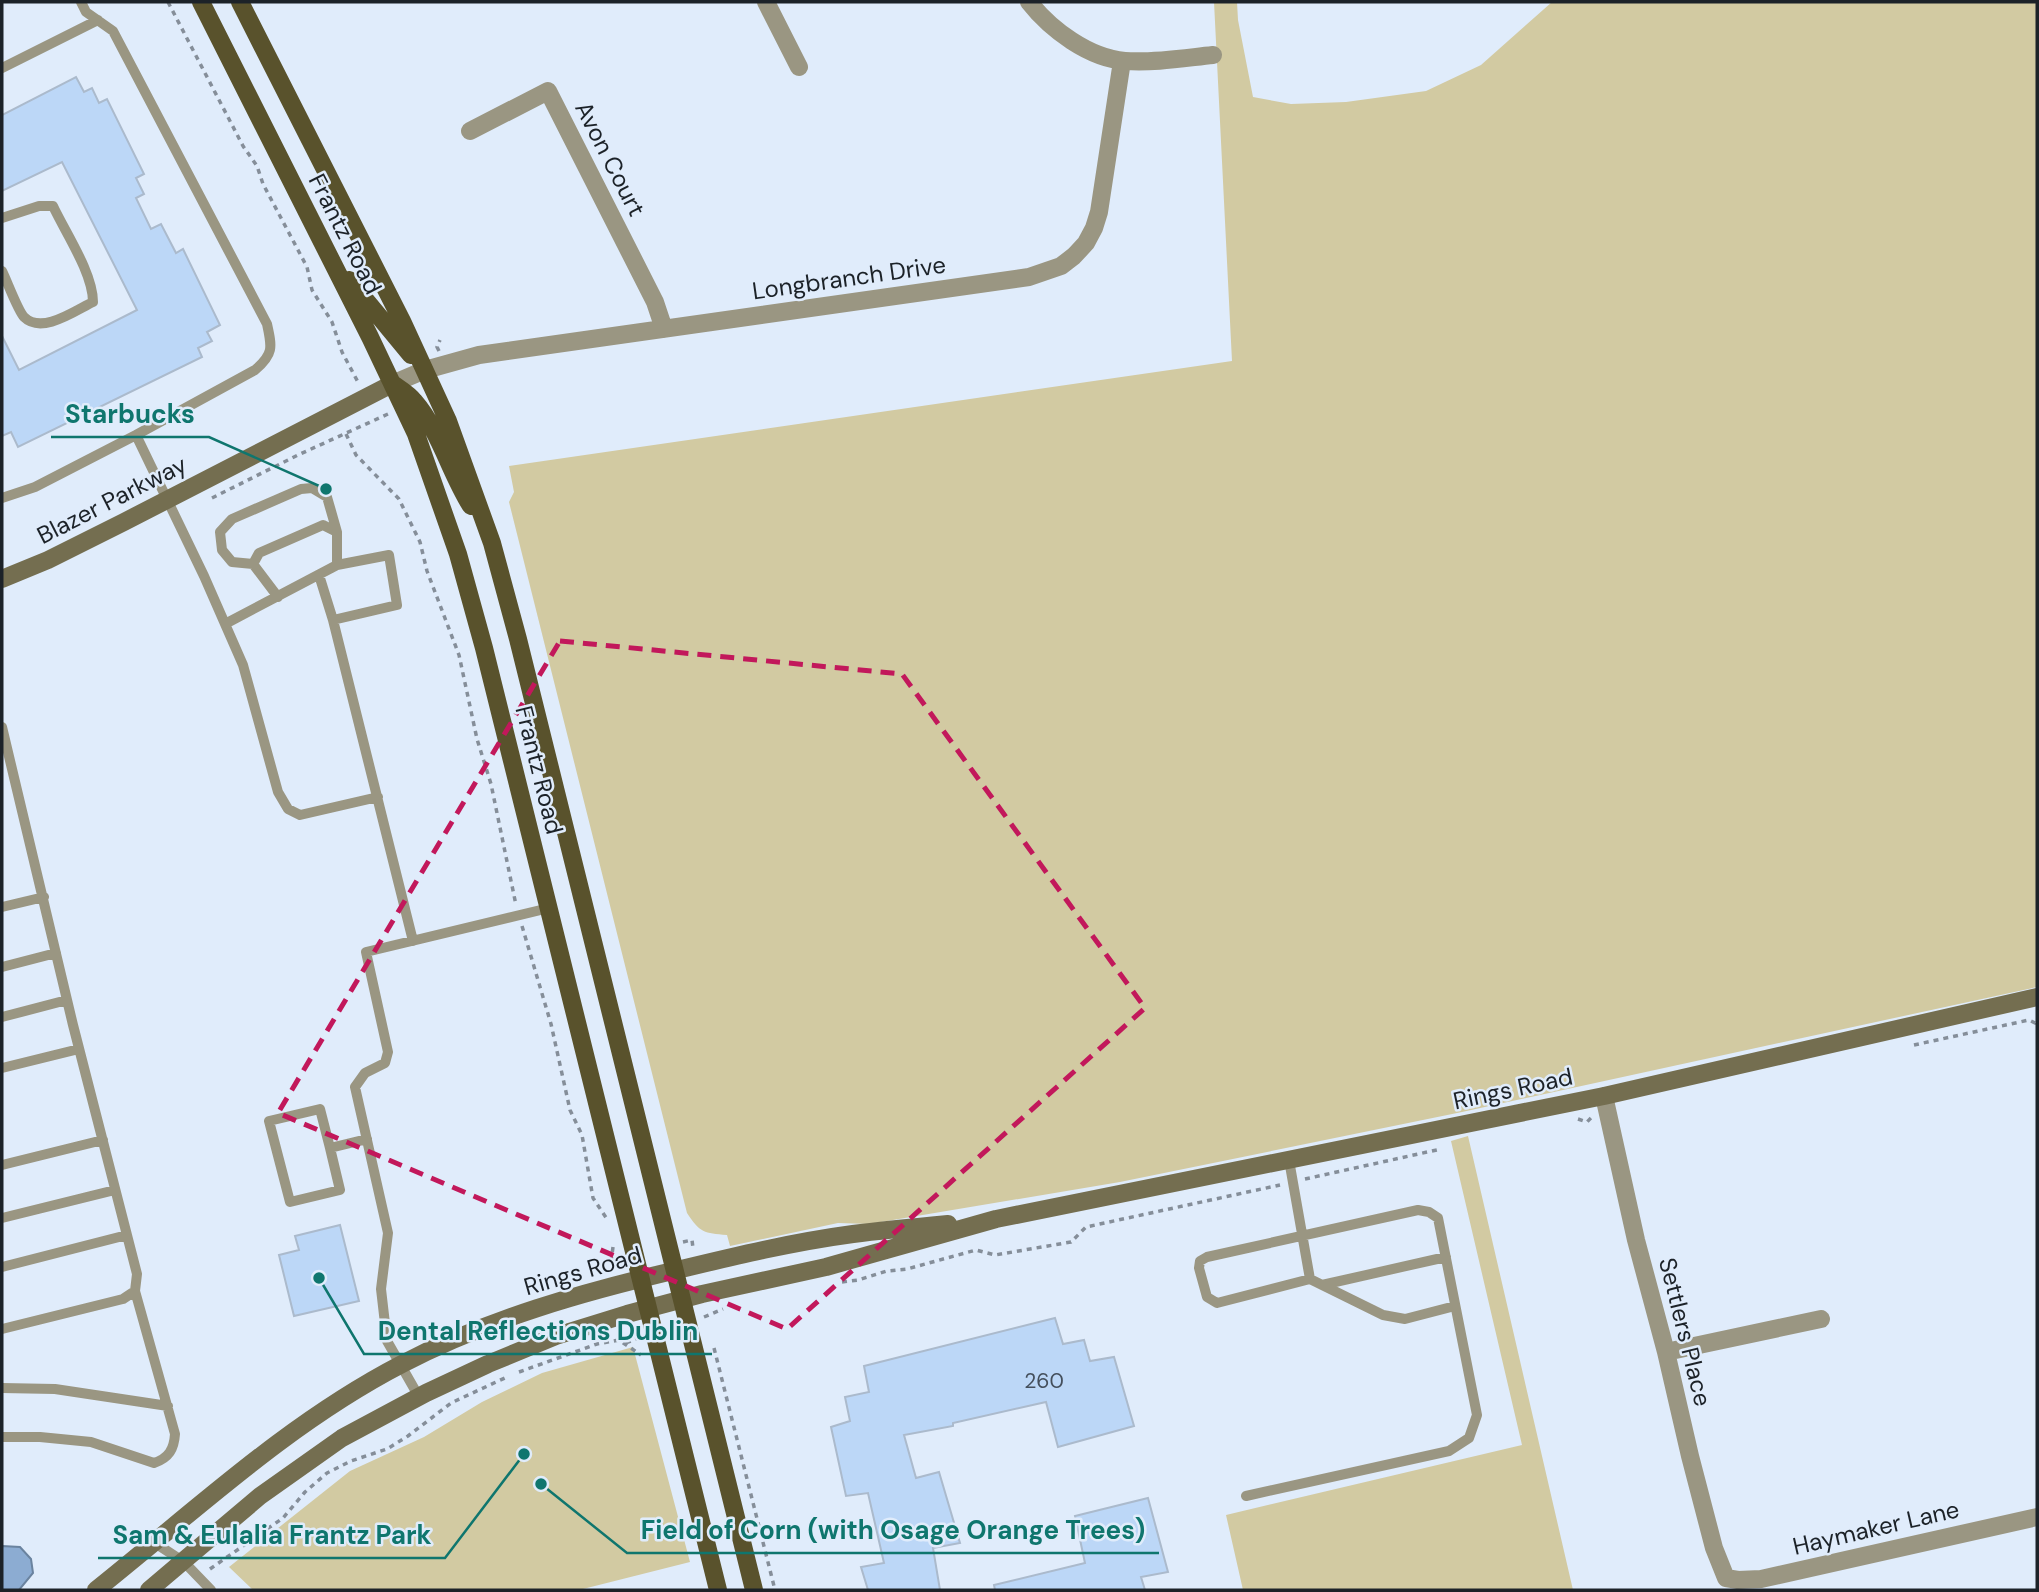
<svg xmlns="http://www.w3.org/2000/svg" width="2039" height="1592" font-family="'DM Sans',sans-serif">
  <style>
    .green { fill: #d2caa2 }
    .water { fill: #8cacd2; stroke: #6a839f; stroke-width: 2 }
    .building { fill: #bcd7f7; stroke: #abbacc; stroke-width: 2 }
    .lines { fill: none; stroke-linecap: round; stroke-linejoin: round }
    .path { stroke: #858e99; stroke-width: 3.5; stroke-dasharray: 5 5; stroke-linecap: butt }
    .lane { stroke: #9a9682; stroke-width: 10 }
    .street { stroke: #9a9682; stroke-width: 18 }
    .secondary { stroke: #746e50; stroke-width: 18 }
    .primary { stroke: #59522c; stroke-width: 18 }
    .marked { fill: none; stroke: #c2185b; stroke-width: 5; stroke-dasharray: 14 9; stroke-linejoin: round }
    .labels { text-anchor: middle; stroke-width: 5; stroke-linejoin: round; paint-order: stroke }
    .number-label { font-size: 21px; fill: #444f5c }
    .street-label { font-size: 24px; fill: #1c2228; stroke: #e0ecfb }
    .leader { fill: none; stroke: #0f766e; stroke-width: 2.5 }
    .callout-dot { fill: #0f766e; stroke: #e0ecfb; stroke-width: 2.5 }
    .callout-label { font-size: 26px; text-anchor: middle; font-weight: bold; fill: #0f766e; stroke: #e0ecfb; stroke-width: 5; stroke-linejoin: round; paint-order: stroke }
  </style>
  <rect width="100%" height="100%" fill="#e0ecfb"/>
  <path class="green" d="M1214,2H1237L1238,20L1253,97L1291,104L1346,102L1426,91L1481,65L1552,2H2037V987L1462,1112L1120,1182L869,1224L838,1223L730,1246L727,1235C704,1233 700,1233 687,1213L509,502L514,492L509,466L1232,361Z
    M1468,1136L1573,1590H1243L1226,1515L1522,1445L1451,1141Z
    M633,1347L690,1562L579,1590H253L229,1567L350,1471L424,1437L482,1402L542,1373Z"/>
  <path class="water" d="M2,1546L20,1547L31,1559L33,1573L19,1590H2Z"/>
  <path class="building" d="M76,77L84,92L92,88L99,103L107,99L144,174L136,178L144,194L136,198L151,229L161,224L176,253L183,249L220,325L207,332L212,341L198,348L202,357L18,447L11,432L2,436V336L19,370L137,310L62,162L2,191V115Z
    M340,1225L359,1301L294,1316L279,1255L299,1250L295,1236Z
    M1055,1318L1063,1344L1084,1340L1090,1361L1114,1357L1134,1426L1058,1447L1046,1402L953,1423V1426L904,1435L916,1478L939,1472L960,1543L933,1548L940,1590H868L861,1567L884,1563L868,1493L846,1496L831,1427L850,1421L845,1397L869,1392L864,1366Z
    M1148,1498L1168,1572L1141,1577L1145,1590H995L994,1585L1085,1563L1075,1516Z"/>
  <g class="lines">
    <path class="path" d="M168,2L243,146L257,166L263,184L307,267L312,290L332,322L342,352L359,384
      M439,351L437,347L440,340
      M346,434L356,455L399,499L420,542L427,571L459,655L477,739L491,784L516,905
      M212,498L298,455L388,414
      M522,926L551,1024L570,1110L582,1135L593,1198L607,1219
      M1914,1045L2029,1020L2035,1023L2037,1020
      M1578,1119L1587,1122L1592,1117
      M1305,1179L1441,1149
      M683,1242L692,1240L693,1248
      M613,1247L611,1262L614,1270
      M842,1282L858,1280L887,1271L907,1269L976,1250L995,1255L1071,1242L1086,1227L1280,1185
      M704,1317L723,1309
      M626,1343L640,1337
      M714,1348L775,1590
      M519,1372L597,1344L619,1340L641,1355
      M210,1569L283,1518L305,1492L327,1473L351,1461L387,1449L408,1436L451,1403L509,1376"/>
    <path class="lane" d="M2,68L98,20
      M2,218L39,206H53C65,232 93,273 93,302C76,310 42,335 24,317C18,311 7,281 2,271
      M136,435L204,576L243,665L278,792L288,809L300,815L378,797
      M2,498L35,487L136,435L255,370C274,354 272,347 267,324L113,31L86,12L81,2
      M253,564L259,553L323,525L337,532
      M278,597L253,564L232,562L222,550L220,532L232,519L301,489L312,488L327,497L337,532V565
      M333,620L413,941
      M225,624L337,565L389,555L397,605L333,620L319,575
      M2,727L73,1025L137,1274L135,1291L123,1299L2,1329
      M2,907L44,897
      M2,967L56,953
      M2,1017L67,1000
      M2,1068L79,1049
      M330,1148L340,1190L290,1202L269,1121L320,1109L330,1148L367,1139
      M1289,1160L1310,1279L1383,1315L1405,1319L1455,1306
      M2,1165L103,1140
      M2,1218L115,1190
      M2,1267L127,1235
      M1322,1285L1446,1257
      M2,1388L55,1389L168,1406
      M419,1397L387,1341L381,1289L388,1233L355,1087L365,1073L385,1063L388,1052L366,952L549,908
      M2,1437H40L91,1442L154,1463C169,1458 174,1449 175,1434L135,1291
      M1246,1496L1449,1451L1469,1438L1477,1415L1438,1218L1429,1212L1418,1210L1207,1257L1200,1261L1199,1268L1207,1297L1217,1303L1310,1279
      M155,1543L184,1562L211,1590"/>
    <path class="street" d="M766,2L799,67
      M1029,2C1051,30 1089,58 1125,61C1154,63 1184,58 1213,55
      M470,131L548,91L655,302L664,329
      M392,384L425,370L479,355L1029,277L1061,266L1074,256L1086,243L1094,228L1099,212L1122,61
      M1604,1096L1636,1240L1666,1352L1690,1456L1714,1548L1726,1578L1738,1580L1761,1579L2037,1517
      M1666,1352L1821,1319"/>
    <path class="secondary" d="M2,579L48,560L124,522L392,384
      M96,1590C195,1511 288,1423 402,1364C488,1319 583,1292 677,1270C735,1256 793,1242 853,1234C884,1230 916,1227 948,1224
      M149,1590L260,1496L342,1438L426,1393L488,1364L556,1336L627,1314L702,1294L826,1267L996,1219L1604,1096L2037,997"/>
    <path class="primary" d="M201,2L370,337L416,434L458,554L484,648L718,1590
      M240,2L402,321L448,421L492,543L518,639L754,1590
      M349,280L411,355
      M393,384C400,389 409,394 414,401C440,431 450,473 471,506"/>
  </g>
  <path class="marked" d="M560,641L902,674L1145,1008L787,1329L278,1113Z"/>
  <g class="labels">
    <g class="number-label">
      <text x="1044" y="1388">260</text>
    </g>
    <g class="street-label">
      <text transform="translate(610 159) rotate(63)" y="8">Avon Court</text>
      <text transform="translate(345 234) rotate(63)" y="8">Frantz Road</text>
      <text transform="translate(849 278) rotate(-8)" y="8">Longbranch Drive</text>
      <text transform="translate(112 500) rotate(-27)" y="8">Blazer Parkway</text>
      <text transform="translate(539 770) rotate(76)" y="8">Frantz Road</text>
      <text transform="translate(1513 1089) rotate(-12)" y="8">Rings Road</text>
      <text transform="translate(583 1271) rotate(-16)" y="8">Rings Road</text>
      <text transform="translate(1685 1332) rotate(76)" y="8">Settlers Place</text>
      <text transform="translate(1876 1528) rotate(-13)" y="8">Haymaker Lane</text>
    </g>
  </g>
  <path class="leader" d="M326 489L209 437H51M319 1278L364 1354H712M541 1484L627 1553H1159M524 1454L445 1558H98"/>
  <g class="callout-dot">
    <circle cx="326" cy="489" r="7"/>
    <circle cx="319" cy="1278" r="7"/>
    <circle cx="541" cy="1484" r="7"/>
    <circle cx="524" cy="1454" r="7"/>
  </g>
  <g class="callout-label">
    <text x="130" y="423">Starbucks</text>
    <text x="538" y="1340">Dental Reflections Dublin</text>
    <text x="893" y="1539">Field of Corn (with Osage Orange Trees)</text>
    <text x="272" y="1544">Sam &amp; Eulalia Frantz Park</text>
  </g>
  <rect width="2039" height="1592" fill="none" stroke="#1c2228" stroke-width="7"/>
</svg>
